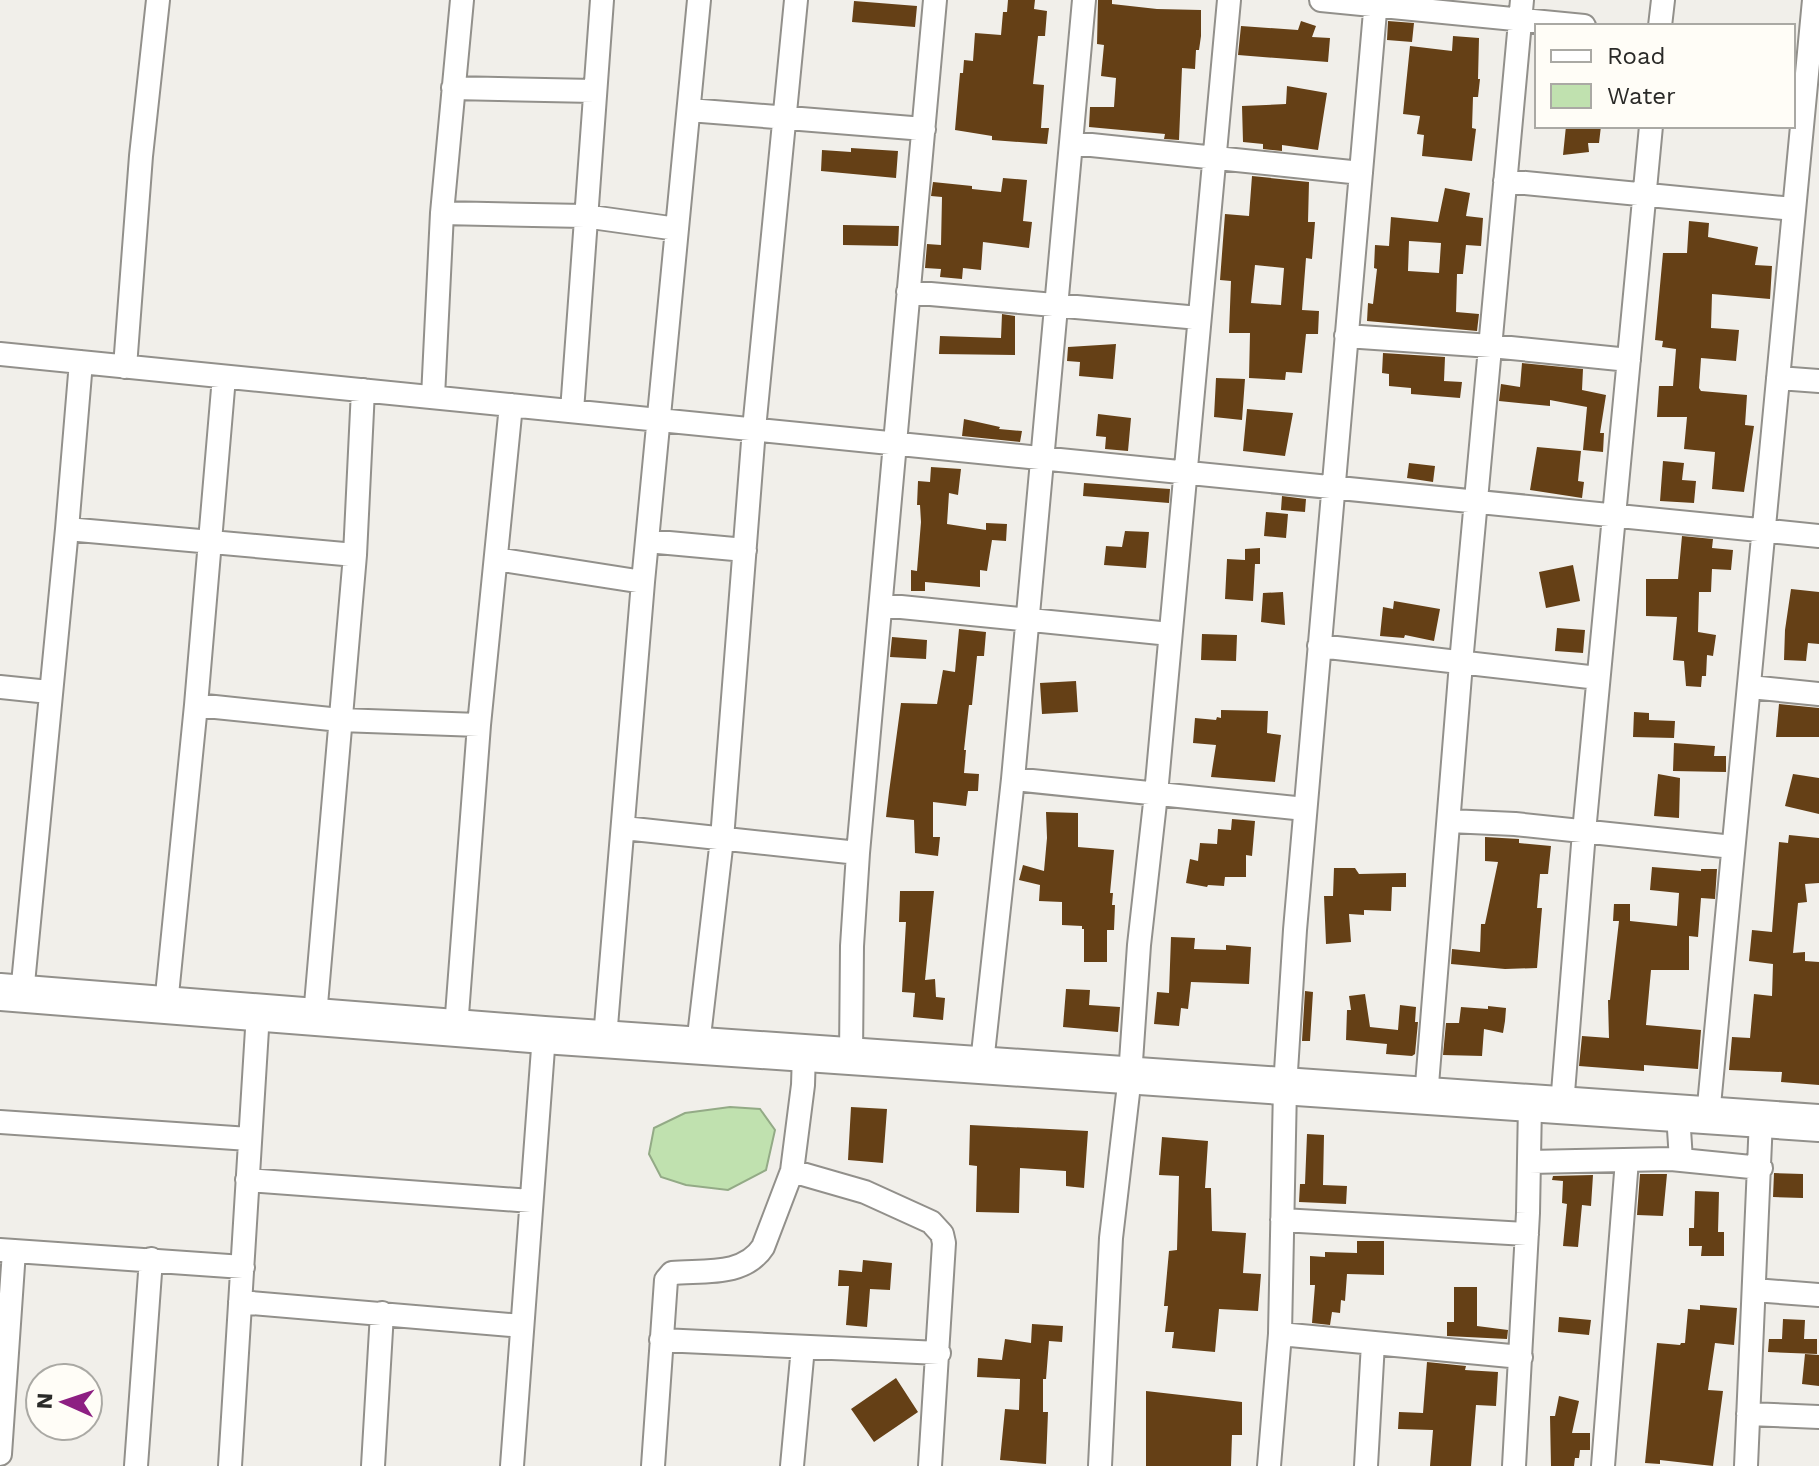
<svg xmlns="http://www.w3.org/2000/svg" width="1819" height="1466" font-family="'Work Sans',sans-serif">
  <style>
    .water { fill: #c0e1af; stroke: #93aa86; stroke-width: 2 }
    .building { fill: #654016; fill-rule: evenodd }
    .lines { fill: none; stroke-linecap: round; stroke-linejoin: round }
    .minor-casing { stroke: #92908b; stroke-width: 26 }
    .trunk-casing { stroke: #92908b; stroke-width: 40 }
    .minor { stroke: #fff; stroke-width: 22 }
    .trunk { stroke: #fff; stroke-width: 36 }
  </style>
  <rect width="100%" height="100%" fill="#f1efea"/>
  <path class="water" d="M730,1107L760,1109L775,1130L766,1170L728,1190L686,1185L661,1177L649,1154L654,1128L685,1113Z"/>
  <path class="building" d="M1008,0H1035L1034,9L1047,11L1045,36H1038L1033,84L1044,85L1041,128H1049L1047,144L992,140V136L955,130L960,73H963L964,60L973,61L975,33L1001,35L1003,12H1007Z
    M1098,0H1112V4L1157,9L1201,10V36L1199,50H1196L1195,69L1182,68L1179,140L1164,139L1165,134L1089,127L1090,107H1114L1116,78L1101,76L1104,45L1097,44Z
    M854,1L917,6L915,27L852,22Z
    M1301,21L1316,26L1312,37L1330,38L1328,62L1238,55L1241,26L1298,30Z
    M1388,21L1414,23L1412,42L1387,40Z
    M1453,36L1479,38L1478,79H1480L1478,97H1473L1472,128L1476,129L1472,161L1422,156L1424,135L1417,134L1420,116L1403,114L1410,46L1452,51Z
    M1287,86L1327,93L1318,150L1282,145V151L1263,149V144L1243,142L1242,106L1286,104Z
    M1566,126H1601L1599,143H1588L1589,152L1563,155Z
    M851,148L898,151L896,178L821,171L822,150L851,152Z
    M1252,176L1309,182L1308,222H1315L1312,259L1306,258L1302,310L1319,311L1318,334H1306L1302,373L1286,372L1285,380L1249,378L1250,333H1229L1231,281L1220,280L1225,214L1249,216ZM1255,265L1284,268L1281,305L1251,303Z
    M1003,178L1027,180L1023,221L1032,222L1029,248L983,242L981,270L963,268L962,279L940,277L941,269L925,268L927,244L941,245L942,197L931,196L933,182L972,186V189L1001,192Z
    M1445,188L1470,193L1466,216L1483,218L1481,246L1466,245L1463,274H1457L1456,312L1479,314L1477,331L1367,321L1368,303L1373,304L1377,269L1374,268L1375,245L1389,246L1391,217L1438,222ZM1409,241L1441,243L1439,273L1408,271Z
    M1689,221L1709,223L1708,237L1758,247L1755,265L1772,266L1770,299L1712,294L1711,328L1739,330L1736,361L1701,358L1699,388L1701,391L1747,395L1745,425L1754,426L1744,492L1712,489L1715,452L1684,449L1687,417H1657L1659,386H1673L1676,349L1662,347L1663,341L1655,340L1663,253H1687Z
    M843,225L899,226L898,246L843,245Z
    M1002,314L1015,316V355L939,354L940,336L1001,338Z
    M1116,344L1113,379L1079,376L1080,362L1067,361L1068,347Z
    M1383,353L1445,357L1444,381L1462,382L1460,398L1411,394V388L1389,386V374L1382,373Z
    M1522,363L1583,369L1582,390L1606,395L1600,433H1604L1603,452L1583,450L1587,407L1550,400V406L1499,401L1501,384L1520,387Z
    M1216,378L1245,379L1242,420L1214,417Z
    M1247,409L1293,413L1285,456L1243,451Z
    M1098,414L1131,418L1128,451L1105,449L1106,437L1096,436Z
    M964,419L1000,427L999,429L1022,431L1020,442L962,436Z
    M1537,447L1581,451L1578,481L1584,482L1582,498L1530,490Z
    M1663,461L1684,463L1682,480L1696,481L1694,503L1660,501Z
    M1409,463L1435,466L1433,482L1407,478Z
    M931,467L961,469L958,495L949,493L947,524L986,530V523L1007,524L1006,541L992,540L987,571L980,570V587L925,582V591H911V570L917,571L921,522L920,505H917L918,481L930,482Z
    M1084,483L1170,489L1169,503L1083,496Z
    M1282,496L1306,499L1305,512L1281,510Z
    M1266,512L1288,514L1286,538L1264,536Z
    M1125,531L1149,532L1146,568L1104,565L1106,546L1122,547Z
    M1682,536L1713,539L1712,548L1733,550L1731,570L1712,569L1711,592H1699L1698,632L1716,635L1713,656L1707,655L1706,676H1702L1701,687L1686,686L1684,661L1673,660L1677,617L1646,616V579H1678Z
    M1260,548V564H1255L1253,601L1225,599L1227,559L1245,560V549Z
    M1573,565L1580,601L1546,608L1539,572Z
    M1791,589L1819,592V644L1808,643L1806,661L1784,660L1785,630Z
    M1283,592L1285,625L1261,622L1263,593Z
    M1394,601L1440,609L1434,641L1405,635L1404,638L1380,636L1383,607L1393,609Z
    M1557,628L1585,630L1583,653L1555,651Z
    M959,629L986,632L984,656H977L972,705H969L964,750H966L964,773L979,774L978,791H968L966,806L933,802V837H940L938,856L915,853L914,820L886,817L889,792L901,703L937,704L943,670L955,672Z
    M1202,634L1237,635L1236,661L1201,660Z
    M892,637L927,640L926,659L890,657Z
    M1076,681L1078,712L1042,714L1040,683Z
    M1779,704L1819,708V737H1776Z
    M1221,710L1268,711L1267,733L1281,735L1275,782L1211,777L1216,745L1193,743L1195,718L1216,720L1217,717L1221,718Z
    M1634,712L1649,713V720L1675,721L1674,738L1633,737Z
    M1674,743L1715,746L1714,756H1726V772L1673,771Z
    M1658,774L1680,778L1679,818L1654,816Z
    M1793,774L1819,778V814L1785,806Z
    M1046,812L1078,813V847L1114,850L1110,893H1113L1112,905H1115L1114,930H1107V962H1084V929H1082V926L1062,925V902L1039,901L1040,885L1019,880L1023,865L1044,871L1047,838Z
    M1232,819L1255,821L1252,856L1246,855V877H1225L1224,886L1208,885L1207,887L1186,883L1190,859L1198,861L1200,843L1217,844L1218,829L1231,830Z
    M1789,835L1819,838V883L1805,884L1807,902L1798,903L1793,953L1805,952V961L1819,962V1085L1781,1082L1782,1072L1729,1070L1732,1037L1750,1038L1754,994L1772,996L1773,964L1749,961L1752,930L1772,932L1779,842L1788,843Z
    M1485,837L1519,839V843L1551,846L1548,874H1540L1537,908H1542L1537,968L1505,969L1451,964L1452,949L1480,952L1481,924H1485L1498,862L1485,861Z
    M1652,867L1701,871V869H1717L1715,899L1701,898L1698,937L1689,936V970H1651L1646,1025L1701,1030L1698,1069L1644,1065V1071L1579,1066L1582,1036L1609,1038L1608,1000H1610L1619,921H1613L1614,904H1630V921L1677,926L1679,893L1650,890Z
    M1334,868H1355L1359,874L1406,873V887H1392L1391,911L1364,910V915L1349,914L1351,942L1326,944L1324,896H1333Z
    M900,891H934L925,980L935,979L936,997L945,998L943,1020L913,1017L915,993L902,992L906,922H899Z
    M1171,937L1195,938L1194,949L1226,950V945L1251,947L1249,984L1191,982L1188,1009L1181,1008L1179,1026L1154,1024L1157,992L1169,993Z
    M1066,989L1090,990L1089,1005L1120,1007L1118,1032L1063,1027Z
    M1305,991L1313,992L1310,1041H1302Z
    M1365,994L1370,1027L1398,1030L1400,1005L1416,1007L1415,1022H1418L1415,1054L1412,1056L1386,1054L1387,1044L1346,1040L1347,1010H1351L1349,996Z
    M1488,1006L1506,1008L1505,1021L1503,1033L1484,1029L1482,1056L1443,1055L1446,1023H1459L1461,1007L1488,1009Z
    M851,1107L887,1109L883,1163L848,1160Z
    M970,1125L1088,1131L1084,1188L1066,1186V1171L1020,1168L1019,1213L976,1212L977,1166L969,1165Z
    M1307,1134L1324,1135L1323,1185L1347,1186L1346,1204L1299,1202L1300,1184H1305Z
    M1162,1137L1208,1141L1205,1188H1211L1212,1231L1246,1233L1243,1273L1261,1274L1258,1311L1219,1309L1215,1352L1172,1348L1174,1332H1165L1168,1306H1164L1169,1251L1177,1250L1179,1176L1159,1175Z
    M1774,1173L1803,1174V1198L1773,1197Z
    M1640,1174H1667L1663,1216L1637,1215Z
    M1593,1175L1591,1206L1582,1205L1578,1247L1563,1246L1567,1204L1562,1203L1563,1181L1552,1180L1553,1176Z
    M1695,1191L1719,1192L1718,1232H1724V1256H1701L1702,1246H1689V1228H1694Z
    M1357,1241H1384V1275L1347,1274L1345,1301L1341,1300L1340,1313L1332,1312L1330,1325L1312,1323L1315,1285H1310V1256L1325,1257V1252L1357,1253Z
    M863,1260L892,1263L890,1290L870,1289L867,1327L846,1325L849,1286H838L839,1270L862,1272Z
    M1454,1287H1477V1326L1508,1330L1507,1339L1447,1336V1322H1454Z
    M1700,1305L1737,1308L1734,1345L1715,1343L1708,1390L1723,1391L1713,1466L1660,1460V1464L1645,1463L1657,1343L1680,1345L1681,1343H1685L1688,1309L1700,1310Z
    M1559,1317L1591,1320L1589,1335L1558,1332Z
    M1783,1319L1805,1320L1804,1339H1817V1354L1768,1352L1769,1339H1782Z
    M1032,1324L1063,1326L1062,1342L1049,1341L1046,1379H1043V1412H1048L1046,1464L1000,1460L1005,1409L1019,1410L1020,1379L977,1377L978,1358L1002,1360L1005,1339L1031,1343Z
    M1805,1354L1819,1355V1386L1802,1384Z
    M1427,1362L1466,1366L1465,1370L1498,1372L1496,1406L1476,1405L1471,1466H1430L1433,1430L1398,1429L1399,1412L1423,1413Z
    M896,1378L918,1412L874,1442L851,1409Z
    M1146,1391L1242,1402V1435H1232L1231,1466H1146Z
    M1559,1396L1579,1401L1572,1433H1590V1450H1580L1579,1458H1575L1574,1466H1551L1550,1416H1555Z"/>
  <g class="lines">
    <g class="minor-casing">
      <path id="minor" d="M1321,0L1584,26
        M1660,26L1663,0
        M453,88L594,91
        M689,110L924,129
        M1072,143L1361,173
        M1505,181L1793,209
        M442,213L584,216L677,229
        M908,292L1199,318
        M1346,336L1491,346L1629,360
        M0,354L1819,536
        M125,367L141,156L158,0
        M1778,378L1819,381
        M433,397L442,213L462,0
        M572,411L602,0
        M67,529L355,555
        M647,541L745,550
        M496,559L643,582
        M881,605L1170,634
        M1319,646L1598,678
        M0,687L49,692
        M1750,687L1819,694
        M196,705L340,720L479,725
        M1013,779L1305,809
        M1449,821L1515,824L1733,847
        M624,828L858,853
        M22,994L67,529L81,362
        M166,1005L196,705L224,377
        M315,1016L355,555L363,390
        M456,1028L479,725L511,405
        M605,1038L643,582L699,0
        M698,1045L722,839L754,429L796,0
        M851,1056L852,946L858,853L935,0
        M982,1063L1013,779L1084,0
        M1426,1097L1461,663L1522,0
        M1562,1105L1584,832L1651,126
        M1678,1114L1681,1160
        M1708,1116L1814,0
        M0,1122L249,1139
        M1529,1162L1671,1159L1761,1168
        M792,1171L803,1085L804,1052
        M247,1180L531,1201
        M1282,1220L1527,1234
        M0,1250L243,1267
        M1754,1290L1819,1295
        M240,1302L522,1326
        M1280,1334L1521,1357
        M661,1340L939,1353
        M1748,1414L1819,1417
        M0,1454L14,1251
        M136,1466L151,1259
        M230,1466L258,1013
        M373,1466L382,1313
        M512,1466L544,1035
        M653,1466L666,1280L672,1273C701,1270 744,1277 763,1247L792,1171L865,1192L931,1222L942,1234L944,1243L930,1466
        M792,1466L803,1347
        M1100,1466L1111,1238L1130,1076L1139,945L1156,794L1229,0
        M1269,1466L1280,1334L1285,1087L1295,930L1376,0
        M1366,1466L1373,1343
        M1514,1466L1528,1213L1530,1104
        M1603,1466L1627,1160
        M1746,1466L1761,1119"/>
    </g>
    <g class="trunk-casing">
      <path id="trunk" d="M0,992L544,1035L1819,1123"/>
    </g>
    <use href="#minor" class="minor"/>
    <use href="#trunk" class="trunk"/>
  </g>
  <rect x="1535" y="24" width="260" height="104" fill="#fffdf7" stroke="#aaa9a4" stroke-width="2"/>
  <rect x="1551" y="50" width="40" height="12" fill="#ffffff" stroke="#aaa9a4" stroke-width="2"/>
  <text x="1607" y="64" font-size="24" fill="#2a2a28">Road</text>
  <rect x="1551" y="84" width="40" height="24" fill="#c0e1af" stroke="#aaa9a4" stroke-width="2"/>
  <text x="1607" y="104" font-size="24" fill="#2a2a28">Water</text>
  <g transform="translate(64 1402) rotate(273)"><circle r="38" fill="#fffdf7" stroke="#aaa9a4" stroke-width="2"/>
  <path d="M0-6L14 30L0 20L-14 30Z" fill="#8d1f82"/>
  <text y="-12" font-size="22" font-weight="bold" text-anchor="middle" fill="#2a2a28">N</text>
  </g>
</svg>
